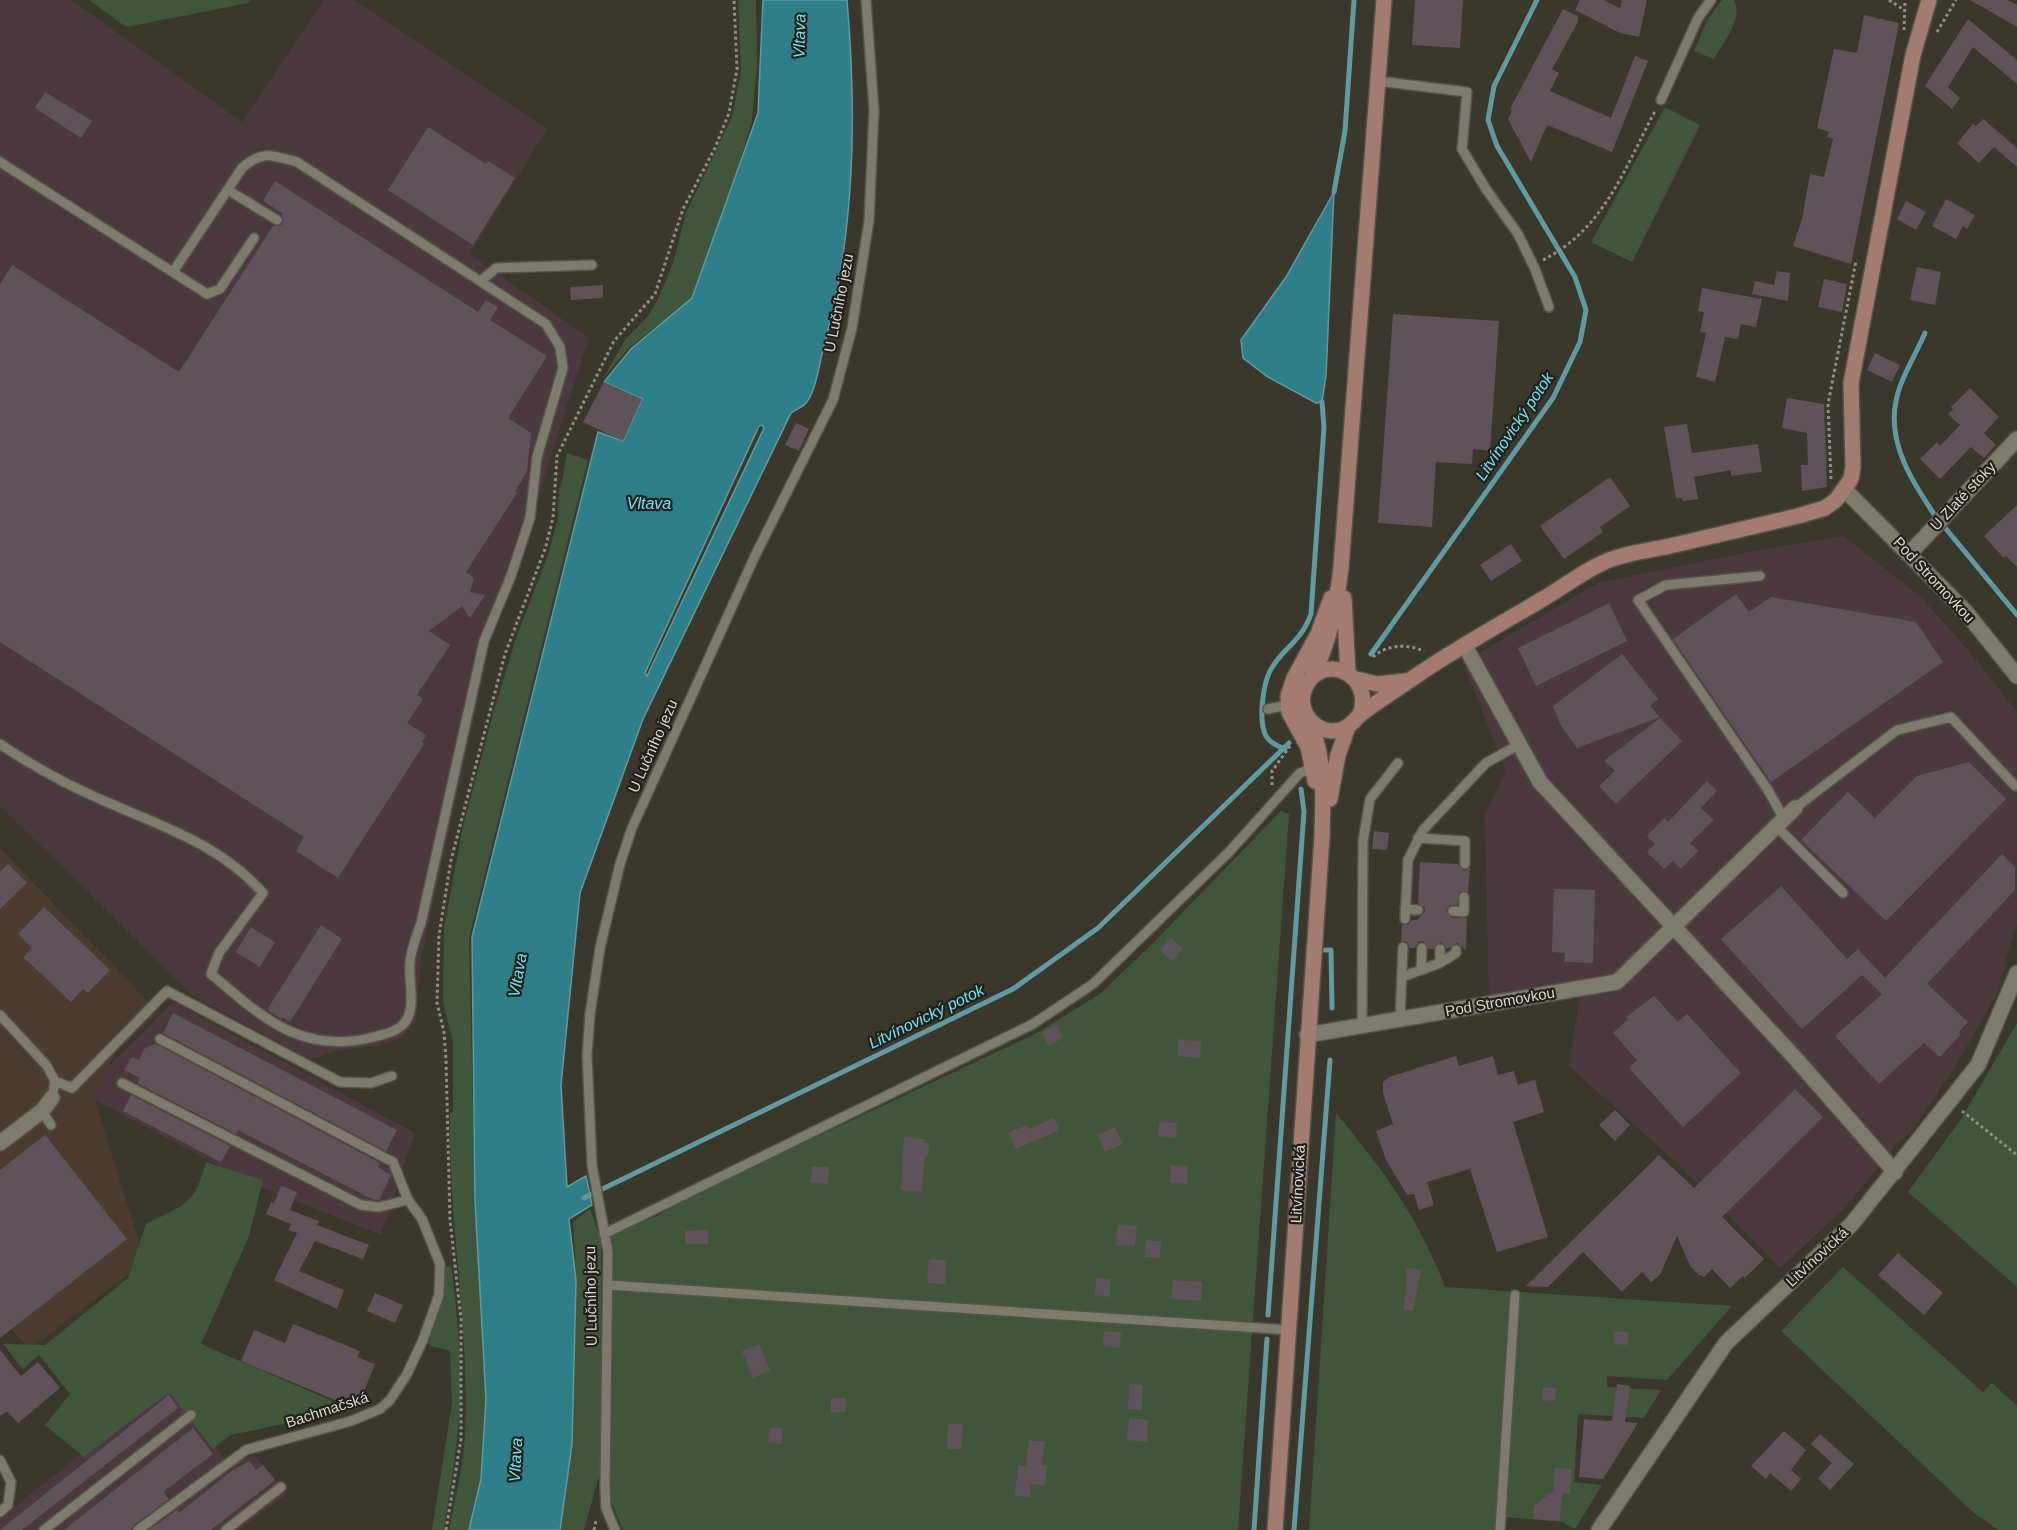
<svg xmlns="http://www.w3.org/2000/svg" width="2017" height="1530" font-family="Arial,sans-serif">
  <style>
    .industrial { fill: #4c3940 }
    .medical { fill: #4b3c2f }
    .green { fill: #41553b }
    .water { fill: #2f7f8a; stroke: #639aa0; stroke-width: 1.5; fill-rule: evenodd }
    .lines { fill: none; stroke-linecap: round; stroke-linejoin: round }
    .stream { stroke: #639aa0; stroke-width: 5 }
    .building { fill: #5f535a }
    .lane-casing { stroke: #555349; stroke-width: 12 }
    .street-casing { stroke: #555349; stroke-width: 18 }
    .secondary-casing { stroke: #555349; stroke-width: 18 }
    .path { stroke: #928f86; stroke-width: 3; stroke-dasharray: 3 3; stroke-linecap: butt }
    .lane { stroke: #7d7b6e; stroke-width: 9 }
    .street { stroke: #7d7b6e; stroke-width: 15 }
    .secondary { stroke: #a37b71; stroke-width: 15 }
    .labels { text-anchor: middle; stroke-width: 4.5; stroke-linejoin: round; paint-order: stroke }
    .street-label { font-size: 15px; fill: #dbd9d2; stroke: #201f1a }
    .water-label { font-size: 16px; font-style: italic; fill: #6fe4f4; stroke: #201f1a }
  </style>
  <rect width="100%" height="100%" fill="#3a372c"/>
  <path class="industrial" d="M0,0H71L242,122L324,0H355L547,129L470,254L589,338L489,648L421,959L416,1020L403,1037L379,1046L340,1050L311,1060L192,995L0,806Z
    M1844,536L1922,598L1974,657L2017,712V923L1996,996L1954,1069L1911,1133L1895,1145L1848,1205L1780,1268L1680,1166L1569,1066L1580,997L1489,1010L1485,814L1506,771L1463,662L1598,583L1748,552Z
    M173,1002L415,1133L381,1235L255,1185L82,1093Z
    M169,1384L227,1463L254,1455L287,1494L238,1530H0V1518Z"/>
  <path class="medical" d="M0,848L158,1012L117,1051L93,1094L145,1261L30,1349L0,1318Z"/>
  <path class="green" d="M89,0H250L248,3L126,27Z
    M738,0H756L757,66L752,120L717,241L694,298L629,348L602,380L625,340L648,316L658,299L673,263L686,213L732,117L741,72Z
    M1722,0H1734C1744,19 1723,42 1714,59L1694,51L1708,19Z
    M1665,107L1700,125L1632,262L1591,242Z
    M567,453L588,460L469,938L475,1201L486,1399L481,1479L469,1530H449C455,1499 463,1468 465,1436C470,1328 448,1220 450,1113L453,1112V1042L443,1002L444,928L463,826L492,718L515,641L548,555L558,518L559,488L561,487Z
    M1281,811L1289,814L1238,1530H623L605,1487L604,1234L657,1216L689,1197L1037,1033L1101,993L1151,945Z
    M2017,1023V1287L1908,1192L1961,1119Z
    M1336,1113C1383,1170 1419,1218 1445,1287L1732,1306L1667,1380L1607,1376V1387L1661,1390L1644,1418L1578,1414L1574,1482L1602,1485L1575,1529L1563,1522L1507,1517L1505,1530H1309Z
    M206,1162L263,1180L249,1236L201,1344L353,1410L230,1435L213,1449L169,1392L84,1457L45,1425L70,1394L39,1355L23,1369L3,1344L45,1345L128,1278L146,1224C184,1205 194,1206 206,1162Z
    M590,1209L601,1240L602,1465L584,1530H560L572,1444L576,1281L573,1222Z
    M451,1266C457,1310 461,1354 460,1398C459,1442 450,1487 444,1530H432L452,1403L450,1351L430,1346L429,1343L442,1292L443,1267Z
    M1843,1267L1983,1392L1992,1383L2017,1406V1530H1998L1973,1512L1781,1331Z"/>
  <path class="water" d="M763,0H847C857,116 855,234 824,346C819,363 817,389 806,403C803,407 795,410 791,413L643,719L580,893L561,1085L567,1187L586,1176L592,1205L569,1219L576,1281L572,1444L560,1530H469L481,1479L486,1399L475,1201L472,937L598,432L623,441L642,399L604,382L631,349L692,298L758,113ZM762,425L764,428L647,676L645,673L759,426Z
    M1334,192L1326,376L1322,402L1316,403L1268,377L1243,358L1241,340L1286,277Z"/>
  <g class="lines">
    <path class="stream" d="M1334,192L1345,131L1354,0
      M1925,333C1916,354 1900,379 1896,401C1887,444 1913,483 1936,517
      M1942,524L2017,615
      M1371,654L1553,398L1580,342L1586,310L1575,277L1497,146L1488,120L1494,86L1537,0
      M1285,749C1278,746 1270,743 1266,736C1258,721 1263,685 1270,671C1281,649 1301,643 1311,614L1324,427L1322,402
      M1325,950H1331L1332,1008
      M584,1198L1013,989L1098,928L1289,743
      M1268,1315L1304,811L1301,789
      M1254,1530L1267,1339
      M1294,1530L1330,1060"/>
  </g>
  <path class="building" d="M1415,0H1463L1460,48L1412,45Z
    M1580,0H1603L1620,8L1622,0H1647L1639,37L1620,33L1575,10Z
    M1970,0H2008L2017,5V27Z
    M1563,9L1578,16V22L1552,69L1559,73L1550,91L1611,118L1635,56L1648,61L1612,152L1547,125L1531,162L1508,119L1512,110L1510,109Z
    M1864,15L1899,23L1851,264L1793,246L1802,219L1810,174L1824,177L1833,139L1827,137L1829,132L1817,128L1834,49L1857,53Z
    M1968,19L2017,60V84L1973,47L1948,87L1960,98L1952,109L1925,86Z
    M45,92L92,121L81,138L35,108Z
    M1983,119L2017,148V167L1994,147L1979,163L1957,143L1973,124L1976,126Z
    M428,127L486,164L488,161L515,178L473,245L388,190Z
    M275,181L478,312L486,300L498,307L490,320L547,356L508,418L531,433L527,471L515,492L517,493L466,572L474,578L470,592L485,595L470,618L462,606L429,631L450,645L417,695L423,699L407,723L426,735L422,742L424,744L338,878L296,851L304,837L0,642V284L12,265L179,372L273,226H280L283,223L282,213L263,201Z
    M1946,199L1975,215L1967,229L1963,226L1956,239L1932,226Z
    M1906,201L1926,212L1916,230L1897,219Z
    M1917,267L1941,272L1935,305L1910,300Z
    M1777,271L1790,273L1788,301L1752,294L1755,281L1774,285Z
    M1824,279L1847,284L1842,312L1818,307Z
    M603,285V298L571,300L570,287Z
    M1702,288L1762,299L1756,327L1741,324L1738,339L1725,337L1715,382L1696,377L1706,333L1700,332L1704,312L1698,311Z
    M1393,314L1499,321L1490,451L1473,449L1472,464L1436,462L1432,527L1378,523Z
    M1875,353L1900,365L1892,382L1867,370Z
    M604,382L642,399L623,441L583,422Z
    M1970,388L1999,417L1984,433L1996,445L1984,458L1971,447L1940,479L1920,459L1937,442L1940,446L1960,425L1948,414L1953,409L1951,407Z
    M1787,398L1824,404L1827,487L1802,491L1801,465H1808L1807,433L1782,428Z
    M796,423L809,429L799,451L785,445Z
    M1687,424L1692,453L1758,444L1762,472L1731,476V470L1694,477L1698,499L1683,501L1682,498H1676L1664,427Z
    M1610,477L1630,506L1600,527L1603,532L1564,559L1540,526Z
    M2017,505V567L2006,556L2004,558L1984,536Z
    M1511,544L1522,561L1491,581L1480,565Z
    M1736,594L1749,612L1771,597L1916,622L1943,662L1771,782L1673,639Z
    M1609,603L1627,641L1536,686L1518,648Z
    M1622,654L1658,699L1650,706L1660,717L1577,748L1561,726L1553,706Z
    M1660,718L1682,741L1616,804L1599,786L1615,771L1604,761Z
    M1969,762L2006,799L1886,921L1801,840L1848,792L1875,818L1917,776Z
    M1707,781L1717,791L1701,808L1714,820L1690,843L1698,851L1681,869L1673,861L1664,869L1647,852L1655,844L1647,836L1664,818L1668,822Z
    M1374,831L1389,833L1387,850L1372,849Z
    M2002,854L2015,867V890L1927,984L1968,1022L1959,1032L1961,1034L1940,1057L1924,1043L1879,1084L1835,1036L1882,994L1862,975L1802,1029L1721,939L1781,886L1847,959L1858,949L1885,978Z
    M1420,862L1458,864L1464,871L1470,868L1468,892H1460L1457,905H1450L1446,911L1452,918H1467L1466,950L1457,943L1447,949L1441,942L1433,949H1429L1423,941L1418,942L1415,948H1410L1407,942L1401,941L1402,925H1408L1412,920H1417L1425,911L1424,907L1418,903Z
    M8,864L27,883L0,909V872Z
    M1554,889L1595,890L1593,963L1564,962L1565,953L1552,952Z
    M44,907L110,970L88,993L83,989L71,1002L23,957L32,948L18,934Z
    M321,925L342,939L290,1022L282,1017L281,1019L269,1011L268,1008Z
    M251,927L275,942L260,967L236,952Z
    M1171,938L1183,949L1172,961L1160,950Z
    M1654,996L1678,1022L1687,1014L1741,1073L1683,1127L1629,1068L1637,1060L1613,1033L1628,1020L1626,1017Z
    M173,1013L397,1130L386,1151L163,1033Z
    M1057,1025L1063,1038L1048,1046L1042,1032Z
    M1178,1039L1201,1042L1200,1058L1177,1056Z
    M156,1044L380,1163L378,1167L391,1175L379,1200L372,1199L238,1130L236,1134L137,1083L140,1078L124,1070L132,1057L139,1060L145,1048Z
    M1456,1056L1459,1066L1493,1056L1498,1075L1514,1071L1518,1085L1535,1080L1544,1112L1513,1122L1548,1237L1497,1252L1470,1169L1427,1182L1434,1205L1419,1210L1414,1194L1407,1195L1386,1160L1376,1131L1393,1124L1383,1093V1082L1389,1077Z
    M1795,1089L1823,1117L1722,1217L1764,1259L1745,1278L1743,1276L1730,1288L1712,1269L1704,1277L1699,1275L1690,1266L1677,1236L1660,1275L1651,1282L1642,1272L1622,1292L1583,1252L1548,1287L1526,1286L1659,1155L1694,1188Z
    M131,1095L230,1146L221,1162L123,1111Z
    M1615,1110L1630,1125L1615,1141L1599,1125Z
    M1054,1118L1060,1130L1016,1149L1008,1133L1027,1125L1029,1129Z
    M1159,1122L1177,1123L1176,1138L1158,1136Z
    M1115,1127L1123,1144L1105,1152L1098,1135Z
    M45,1135L127,1239L0,1338V1170Z
    M904,1137L924,1139V1143H929L928,1156H925L922,1192L901,1190Z
    M1171,1165L1188,1166L1187,1184L1170,1183Z
    M812,1167H829L828,1184L811,1183Z
    M281,1186L297,1192L290,1210L319,1221L317,1225L369,1245L363,1259L315,1241L299,1271L344,1290L337,1309L274,1280L297,1233L288,1230L291,1224L266,1214L271,1202L274,1203Z
    M1118,1225L1137,1226L1135,1246L1116,1245Z
    M708,1230V1244H685V1231Z
    M1146,1240L1161,1241L1160,1258L1144,1257Z
    M1898,1253L1943,1293L1924,1315L1878,1275Z
    M929,1259L946,1260L945,1284L927,1283Z
    M1407,1268L1421,1270L1413,1311L1404,1310Z
    M1096,1278L1111,1279L1110,1297L1095,1295Z
    M1173,1280L1202,1282L1201,1301L1171,1299Z
    M375,1293L403,1305L395,1323L367,1311Z
    M293,1324L360,1351L357,1357L375,1364L357,1409L241,1361L254,1330L285,1343Z
    M1104,1331L1121,1332L1120,1348L1103,1346Z
    M1614,1331L1628,1332V1345L1613,1344Z
    M759,1344L770,1370L753,1378L742,1351Z
    M0,1350L21,1376L38,1362L60,1388L18,1423L7,1411L0,1416Z
    M1129,1384L1143,1385L1142,1410L1128,1409Z
    M1617,1384L1630,1386L1625,1422L1638,1423L1603,1479L1579,1477L1584,1419L1612,1421Z
    M1543,1387L1556,1388L1555,1401L1542,1400Z
    M169,1395L178,1408L22,1530H0Z
    M831,1398H846L845,1412L831,1413Z
    M1129,1418L1148,1420L1147,1442L1127,1440Z
    M948,1424H963L962,1449H947Z
    M770,1427L783,1429L781,1444L767,1442Z
    M193,1428L213,1454L163,1492L169,1499L134,1525L131,1530H64Z
    M1784,1431L1806,1450L1791,1470L1801,1479L1791,1491L1770,1473L1766,1479L1751,1466Z
    M1820,1434L1854,1464L1830,1490L1818,1478L1832,1463L1811,1444Z
    M1029,1440L1045,1442L1042,1465L1047,1466L1045,1486L1031,1484L1030,1497L1015,1496L1018,1465L1026,1466Z
    M249,1461L256,1470L263,1465L275,1480L211,1530H149L177,1510L179,1513L229,1473Z
    M1555,1468L1572,1469L1570,1494L1562,1493L1560,1521L1533,1519L1534,1506L1553,1491Z"/>
  <g class="lines">
    <g class="lane-casing">
      <path id="lane" d="M1378,81L1467,92L1462,149L1486,189L1518,234L1535,269L1549,307
        M1661,100L1698,18L1711,0
        M0,162L207,294L220,289L254,238
        M228,190L277,220
        M481,281L496,268L592,265
        M1760,576L1666,585L1638,600L1768,790L1784,819
        M1268,709L1288,705
        M0,744C34,767 71,787 109,803C164,827 222,846 263,893L219,953L211,974C261,1016 301,1056 374,1037C386,1034 402,1031 408,1017C415,1001 408,979 410,962C411,949 417,935 421,923L484,641L511,576L530,518L537,457L563,368L560,347L546,324L297,162C273,155 262,150 242,168L173,272
        M1795,808L1897,730L1951,717L2015,786
        M1776,826L1843,893
        M1418,838L1465,841V864
        M1405,909L1418,910
        M1453,911L1464,912V897
        M1405,919L1408,860L1423,830L1486,763L1520,744
        M1440,963V949
        M1421,970L1422,948
        M1402,977L1440,963L1456,953V950
        M0,1015L47,1066L55,1081L52,1098
        M1400,1019L1403,947
        M1362,1024L1363,841L1370,799L1398,763
        M160,1039L393,1162L408,1200
        M55,1081L72,1088L167,991L340,1082L371,1083L392,1076
        M122,1083L361,1205L379,1207L408,1200L422,1219L440,1264L439,1295L423,1340L407,1374L390,1400L380,1409L351,1421L246,1450L138,1530
        M42,1111L51,1125
        M604,1234L1033,1024L1093,984L1229,852L1300,773L1313,768
        M608,1285L1290,1330
        M0,1460L11,1482L8,1505L0,1512
        M44,1530L191,1415
        M226,1530L281,1487
        M615,1530L606,1508L605,1487L608,1252L592,1165L587,1055L590,1014L600,948L620,864L632,828L754,558L833,400L852,328L869,221L874,110L866,0
        M1500,1530L1515,1295"/>
    </g>
    <g class="street-casing">
      <path id="street" d="M1845,490L1965,611L2017,676
        M1910,553L2017,439
        M1465,646L1540,782L1796,1059L1895,1172
        M1307,1035L1617,982L1795,808
        M0,1143L42,1111L52,1098
        M1599,1530L1726,1343L1851,1225L1978,1065L2017,973"/>
    </g>
    <g class="secondary-casing">
      <path id="secondary" d="M1344,598L1348,673
        M1312,677C1330,641 1336,608 1341,568L1384,0
        M1356,679L1377,684L1406,681
        M1360,715C1375,673 1321,651 1305,688C1295,711 1316,736 1340,730C1350,728 1354,720 1361,714C1375,703 1391,693 1406,683C1449,652 1496,627 1541,600C1564,587 1587,568 1612,559C1630,553 1651,550 1670,546C1712,536 1755,526 1798,516L1825,508L1836,500L1851,479L1853,467L1851,383L1913,55L1929,0
        M1315,781L1308,747L1289,712L1288,696L1294,678L1318,634L1331,598
        M1330,799L1338,755L1348,727
        M1275,1530L1322,837C1323,796 1326,759 1309,721"/>
    </g>
    <path class="path" d="M1889,0L1904,10
      M1904,30L1905,0
      M1937,32L1956,0
      M1543,260C1604,229 1625,168 1655,111
      M1831,479L1828,404L1856,261
      M1373,657C1387,644 1408,644 1424,651
      M1272,785V771L1290,746
      M1962,1111L2017,1155
      M446,1530L461,1439V1319L450,1220L446,1060L444,1032L437,1003L439,935L451,860L505,654L545,549L553,518L557,456L614,341L655,294L683,209L715,148L729,113L737,69L734,0
      M594,1530L596,1520"/>
    <use href="#lane" class="lane"/>
    <use href="#street" class="street"/>
    <use href="#secondary" class="secondary"/>
  </g>
  <g class="labels">
    <g class="street-label">
      <text transform="translate(839 303) rotate(-79)" y="5">U Lučního jezu</text>
      <text transform="translate(1963 496) rotate(-47)" y="5">U Zlaté stoky</text>
      <text transform="translate(1934 580) rotate(47)" y="5">Pod Stromovkou</text>
      <text transform="translate(653 746) rotate(-66)" y="5">U Lučního jezu</text>
      <text transform="translate(1500 1002) rotate(-10)" y="5">Pod Stromovkou</text>
      <text transform="translate(1298 1184) rotate(-87)" y="5">Litvínovická</text>
      <text transform="translate(1817 1257) rotate(-43)" y="5">Litvínovická</text>
      <text transform="translate(591 1296) rotate(-91)" y="5">U Lučního jezu</text>
      <text transform="translate(327 1410) rotate(-18)" y="5">Bachmačská</text>
    </g>
    <g class="water-label">
      <text transform="translate(799 36) rotate(-89)" y="6">Vltava</text>
      <text transform="translate(1514 426) rotate(-56)" y="6">Litvínovický potok</text>
      <text x="649" y="509">Vltava</text>
      <text transform="translate(517 975) rotate(-80)" y="6">Vltava</text>
      <text transform="translate(926 1016) rotate(-26)" y="6">Litvínovický potok</text>
      <text transform="translate(515 1460) rotate(-87)" y="6">Vltava</text>
    </g>
  </g>
</svg>
